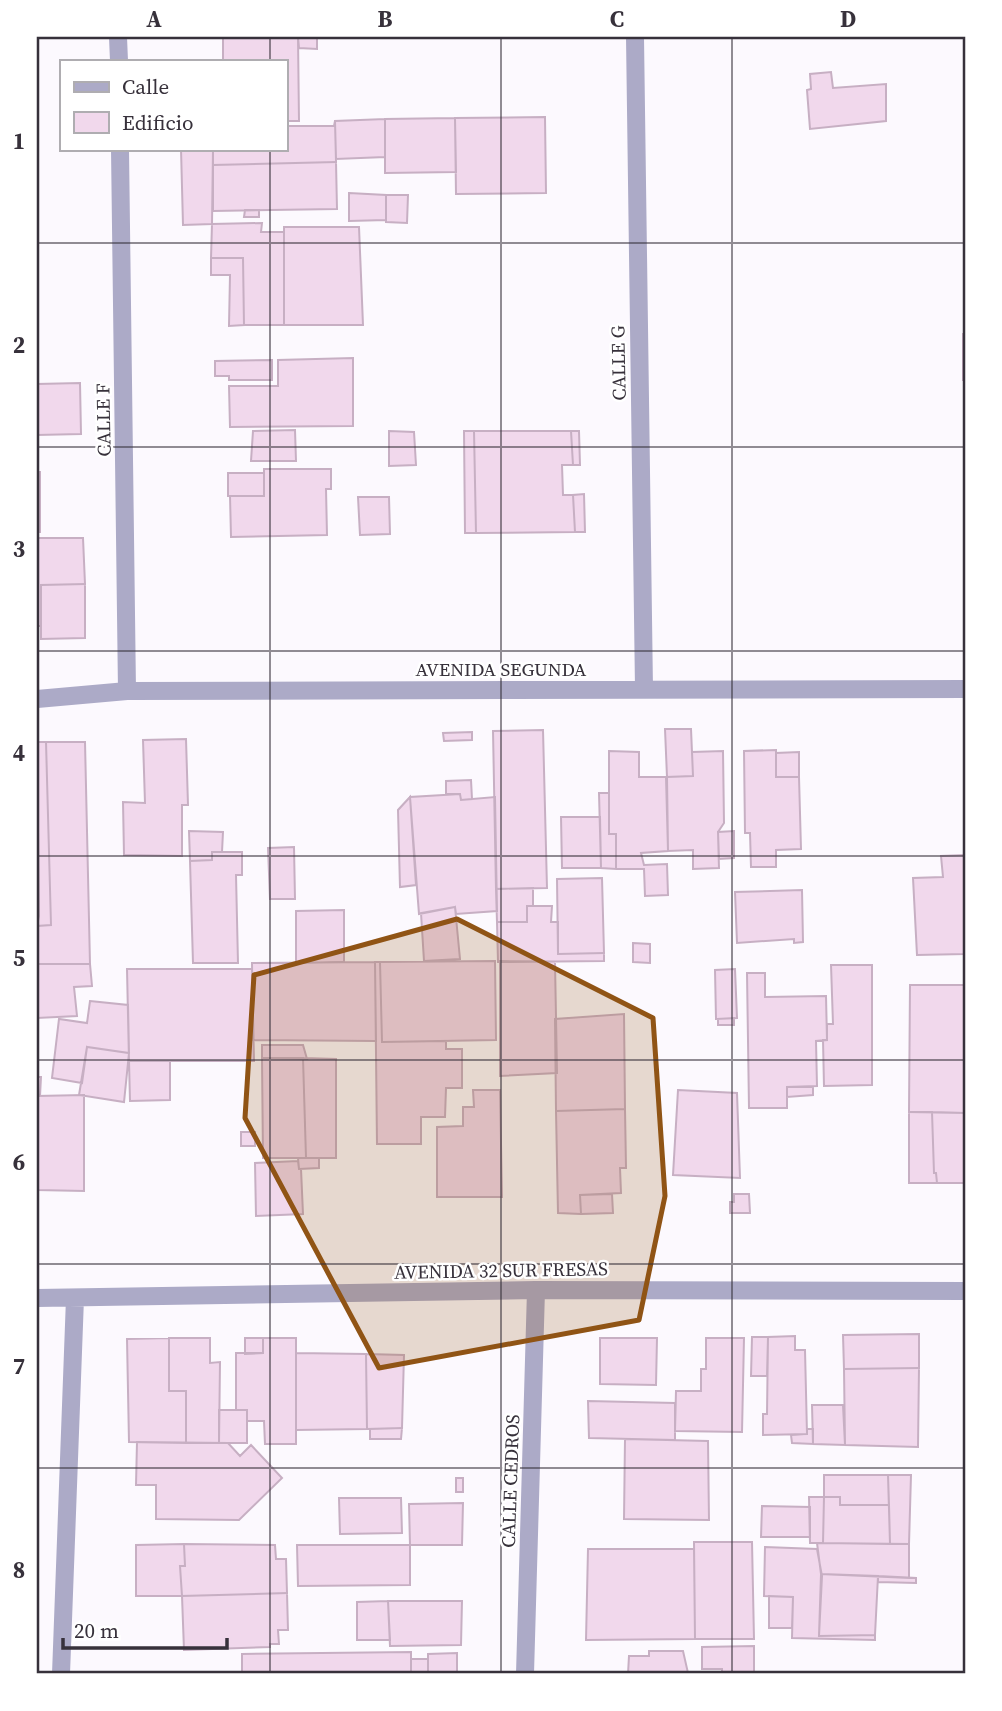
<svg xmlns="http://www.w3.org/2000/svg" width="1002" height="1711" font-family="'Source Serif 4',serif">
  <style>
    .building { fill: #f1d8ec; stroke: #c7afc3; stroke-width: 2 }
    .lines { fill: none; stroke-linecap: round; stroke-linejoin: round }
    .minor { stroke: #acaac7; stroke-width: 18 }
    .marked { fill: #905415; fill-opacity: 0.2; stroke: #905415; stroke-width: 5; stroke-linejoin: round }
    .grid { fill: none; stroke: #37313b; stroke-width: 2; stroke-opacity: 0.55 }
    .labels { text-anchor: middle; stroke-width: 5; stroke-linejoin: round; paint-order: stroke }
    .street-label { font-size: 19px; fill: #37313b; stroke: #fff }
    .neatline { fill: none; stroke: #37313b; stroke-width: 2.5 }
    .grid-label { font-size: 23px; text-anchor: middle; font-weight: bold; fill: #37313b }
  </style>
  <rect width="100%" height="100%" fill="#fcf9fe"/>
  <path class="building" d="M223,37H298L299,121H285V61H223Z
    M298,37H317V49L299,48Z
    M831,72L833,88L886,84V121L810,129L807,90L811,89L810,74Z
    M545,117L546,193L456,194L455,118Z
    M455,118L456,172L385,173V119Z
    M385,119V157L336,159L335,121Z
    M335,121L336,162L213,165V149H285V126H334Z
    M181,149H213L212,224L183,225Z
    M336,162L337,209L213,211V165Z
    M349,193L386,195V220L349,221Z
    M386,195H408L407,223L386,222Z
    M245,210H259V217H244Z
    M262,223L261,232H284V325H244L243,258H211L212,224Z
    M284,227H359L363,325H284Z
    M211,258H243L244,325L229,326L230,275H211Z
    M963,334H965V380H963Z
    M353,358V426L230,427L229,386H278V360Z
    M272,360V380H229V376H215V361Z
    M80,383L81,434L37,435V384Z
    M295,430L296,461H251L253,431Z
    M389,431L414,432L416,465L389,466Z
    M464,431H474L476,533H465Z
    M474,431H571L573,465H562L563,495H573L575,532L476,533Z
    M571,431H579L580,465H573Z
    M264,469H331V489H326L327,535L231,537L230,496H264Z
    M37,472H40V532H37Z
    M228,473H264V496H228Z
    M584,494L585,532H575L573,495Z
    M358,497H389L390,534L360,535Z
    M37,538H83L85,584L41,585V626H37Z
    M85,584V638L41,639V585Z
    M665,729H691L693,776L667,777Z
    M543,730L547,888L496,889L493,731Z
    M472,732V740L444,741L443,733Z
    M186,739L188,805H182V856L124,855L123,802L145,803L143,740Z
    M37,742H46L51,925L37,926L39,916Z
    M46,742H85L90,964H37V926L51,925Z
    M776,750V777H799L801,849L776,850V867H751L750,833H745L744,751Z
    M609,751L639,752V777H666L668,851L641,853L644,865L667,864L668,895L645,896L644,869H616V834H609Z
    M723,751L724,823L718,832L719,868L693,869V850L668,851L667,777L693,776L692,752Z
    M799,752V777H776V753Z
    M471,780L472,799L461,800L460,794H446V781Z
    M599,793H609V834H616V869L601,868Z
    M460,794L461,800L495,797L497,911L456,914L455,907L419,914L410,797Z
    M410,797L416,885L400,887L398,810Z
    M561,817H600L601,868H562Z
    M189,831L223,832L222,852H212V860L190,861Z
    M734,831V858L719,859L718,832Z
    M294,847L295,899H270L268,848Z
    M212,852H242V875H236L238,963H193L190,861L212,860Z
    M965,855V954L917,955L913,878L943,877L941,856Z
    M602,878L604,953L558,954L557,879Z
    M533,888V906H527V922H497L496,889Z
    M802,890L803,942L794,943V939L737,943L735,892Z
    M527,906H552L551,922H558V954L604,953V961L498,962L497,922H527Z
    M455,907L460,959L424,961L421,913Z
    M344,910V962L296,963V911Z
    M633,943L650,944V963L633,962Z
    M495,961L496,1040L382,1042L380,962Z
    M500,961L555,962L557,1073L500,1076Z
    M375,962H380L382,1042L446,1041V1049H462V1088H446L445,1117H421V1144H377Z
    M375,962L376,1041L253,1040L252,963Z
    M37,964H90L92,986L74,987L77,1016L37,1018Z
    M831,965H872V1085L824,1086L823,1040H827V1024H833Z
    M127,969H252L254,1061H129Z
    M735,969L737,1018L716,1019L715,970Z
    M747,973H765V997L826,996L827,1040L816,1041L817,1086L787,1087V1108H749Z
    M910,985H965V1113L909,1112Z
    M90,1001L128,1005L129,1053L87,1047L82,1083L52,1078L59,1019L87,1023Z
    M624,1014L625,1109L556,1111L555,1019Z
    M734,1018V1025H718V1019Z
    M262,1045H303L307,1059L262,1058Z
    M87,1047L129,1053L124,1102L79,1095Z
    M262,1058H303L306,1158H263Z
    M303,1058L336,1059V1158H306Z
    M129,1061H170V1100L130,1101Z
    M37,1077H41L40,1096H37Z
    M787,1087H813V1095L787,1097Z
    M473,1090H500L502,1197H437V1127L463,1126V1107H474Z
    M678,1090L737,1093L740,1178L673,1175Z
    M84,1095V1191L37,1190V1096Z
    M625,1109L626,1168H620L621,1193L580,1195L581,1214L558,1213L556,1111Z
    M909,1112H932L934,1173H936L937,1183H909Z
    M932,1112L965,1113V1183H937L936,1173H934Z
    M241,1132H255V1146H241Z
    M298,1158H319V1168L299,1169Z
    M298,1161L299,1169H301L303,1214L256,1216L255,1163Z
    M612,1194L613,1213L581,1214L580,1195Z
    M734,1194H749L750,1213H730V1202H734Z
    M919,1334V1368L844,1369L843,1335Z
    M795,1336V1350H805L807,1434L763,1435V1414H767L768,1337Z
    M752,1337H768L767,1376H751Z
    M169,1338H210V1363L220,1362L219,1443H186V1391H169Z
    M169,1338V1391H186V1443L129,1442L127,1339Z
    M245,1338H263V1353L245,1354Z
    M263,1338H296V1444H265L264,1421H247V1410H236V1353H263Z
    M600,1338H657L656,1385L600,1384Z
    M706,1338H744L742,1432L675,1431L676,1391H701V1369H706Z
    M296,1353L366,1354L367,1429L296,1430Z
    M366,1354L404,1355L402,1428L367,1429Z
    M919,1368L918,1447L845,1445L844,1369Z
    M588,1401L675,1403V1440L589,1438Z
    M812,1405H843L845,1445L813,1444Z
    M219,1410H247V1443H219Z
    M402,1428L401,1439H370V1429Z
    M807,1429H813V1444L792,1443L791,1435L807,1434Z
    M625,1439L708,1441L709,1520L624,1519Z
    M137,1442L228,1443L240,1456L251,1445L282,1478L239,1520L156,1519V1485H136Z
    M824,1475H888L889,1505H840V1497H824Z
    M888,1475H911L909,1544H890Z
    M456,1478H463V1492H456Z
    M809,1497H824L823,1543H810Z
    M824,1497H840V1505H889L890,1544L823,1543Z
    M339,1498H401L402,1533L340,1534Z
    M463,1503L462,1545H410L409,1504Z
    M762,1506L810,1507V1537H761Z
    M694,1542H752L754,1639H695Z
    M817,1543L909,1544V1578L821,1574Z
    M184,1544L275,1545L276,1559H286L287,1593L182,1596L180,1566H185Z
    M184,1544L185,1566H180L182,1596H136V1545Z
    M297,1545H410V1585L298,1586Z
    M765,1547L817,1549L822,1576L819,1636L875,1635V1640L792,1638L793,1597L764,1596Z
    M588,1549H694L695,1639L586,1640Z
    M821,1574L878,1576L875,1635L819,1636Z
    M878,1576L916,1578V1583L878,1582Z
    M287,1593L288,1630H278L279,1644H270V1647L184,1650L182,1596Z
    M769,1596L793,1597L792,1628H769Z
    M388,1601H462L461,1645L390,1646Z
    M388,1601L390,1640H357V1602Z
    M754,1646V1674H722V1669H702V1647Z
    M649,1651H683L688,1673L628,1674L629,1656H649Z
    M411,1652V1674H242V1654Z
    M457,1653V1674H428V1654Z
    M411,1659H428V1674H411Z"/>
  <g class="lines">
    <path class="minor" d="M118,37L119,61
      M635,37L644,689
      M120,149L127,691
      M37,699L127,691L965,689
      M37,1298L536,1290L965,1291
      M61,1674L75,1298
      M525,1674L536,1290"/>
  </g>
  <path class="marked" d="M457,919L653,1018L665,1196L639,1320L379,1368L245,1118L254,975Z"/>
  <path class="grid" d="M270,37V61M501,37V1674M732,37V1674M270,149V1674M37,243H965M37,447H965M37,651H965M37,856H965M37,1060H965M37,1264H965M37,1468H965"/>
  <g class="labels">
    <g class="street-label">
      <text transform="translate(618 363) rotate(-91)" y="7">CALLE G</text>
      <text transform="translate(103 420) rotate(-91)" y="7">CALLE F</text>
      <text x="501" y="676">AVENIDA SEGUNDA</text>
      <text transform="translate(501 1270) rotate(-1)" y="7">AVENIDA 32 SUR FRESAS</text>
      <text transform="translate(510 1481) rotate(-88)" y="7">CALLE CEDROS</text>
    </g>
  </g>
  <rect width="1002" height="1711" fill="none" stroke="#ffffff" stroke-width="77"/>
  <rect x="60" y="60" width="228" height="91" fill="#ffffff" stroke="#afadb1" stroke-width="2"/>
  <rect x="74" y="82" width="35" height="10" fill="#acaac7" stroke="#afadb1" stroke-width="2"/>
  <text x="122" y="94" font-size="21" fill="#37313b">Calle</text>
  <rect x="74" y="112" width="35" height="21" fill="#f1d8ec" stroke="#afadb1" stroke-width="2"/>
  <text x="122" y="130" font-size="21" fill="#37313b">Edificio</text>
  <path d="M63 1638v10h164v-10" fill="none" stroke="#37313b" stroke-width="3.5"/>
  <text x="74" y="1638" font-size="21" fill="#37313b" stroke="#ffffff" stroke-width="5" paint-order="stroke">20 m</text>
  <rect x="38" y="38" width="926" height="1634" class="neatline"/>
  <g class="grid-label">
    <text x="154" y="27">A</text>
    <text x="385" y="27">B</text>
    <text x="617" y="27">C</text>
    <text x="848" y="27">D</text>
    <text x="19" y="149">1</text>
    <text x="19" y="353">2</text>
    <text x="19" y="557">3</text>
    <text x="19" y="761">4</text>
    <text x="19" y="966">5</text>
    <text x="19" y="1170">6</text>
    <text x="19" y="1374">7</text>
    <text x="19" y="1578">8</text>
  </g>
</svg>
